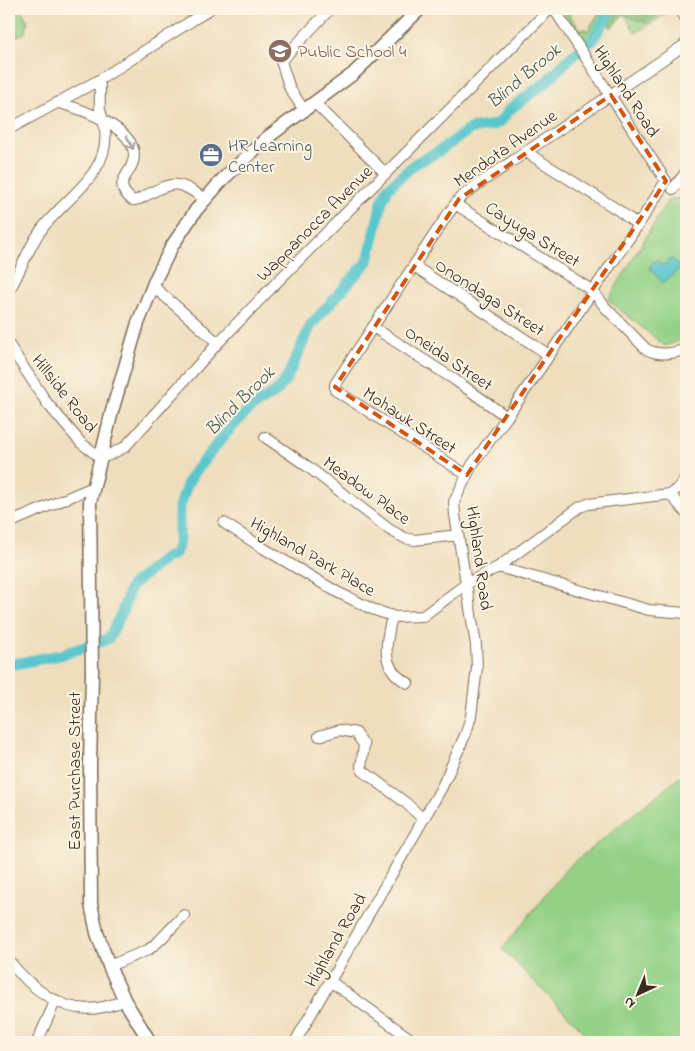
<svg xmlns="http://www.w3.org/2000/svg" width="695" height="1051" font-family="'Indie Flower',sans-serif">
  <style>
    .green { fill: #94d187; stroke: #687e52 }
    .forest { fill: #77b374; stroke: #596e49 }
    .water { fill: #58c6cd; stroke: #4a7876 }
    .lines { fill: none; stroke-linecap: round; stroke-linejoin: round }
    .river { stroke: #58c6cd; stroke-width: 11 }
    .minor-casing { stroke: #7a6956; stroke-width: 12 }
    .major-casing { stroke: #7a6956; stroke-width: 15 }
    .minor { stroke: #fff; stroke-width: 10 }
    .major { stroke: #fff; stroke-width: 12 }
    .oneway { stroke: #a79f9a }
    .marked { fill: none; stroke: #d7540e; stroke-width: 4; stroke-dasharray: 10 6; stroke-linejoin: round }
    .labels { text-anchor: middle; stroke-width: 4; stroke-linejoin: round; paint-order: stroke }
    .education-label { font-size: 18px; fill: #785e54; stroke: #fcf5e5; text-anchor: start }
    .street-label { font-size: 18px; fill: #3b2a1e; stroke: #fcf5e5 }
    .service-label { font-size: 18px; fill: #4e5e75; stroke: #fcf5e5; text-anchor: start }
    .water-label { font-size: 19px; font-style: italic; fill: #445953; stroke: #fcf5e5 }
  </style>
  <rect width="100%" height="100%" fill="#fcf5e5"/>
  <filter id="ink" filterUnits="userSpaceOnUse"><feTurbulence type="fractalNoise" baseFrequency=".02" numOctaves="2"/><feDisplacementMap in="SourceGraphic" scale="10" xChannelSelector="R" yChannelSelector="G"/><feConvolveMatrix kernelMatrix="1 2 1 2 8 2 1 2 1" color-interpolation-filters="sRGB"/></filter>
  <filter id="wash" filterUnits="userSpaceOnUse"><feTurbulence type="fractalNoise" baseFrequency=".0096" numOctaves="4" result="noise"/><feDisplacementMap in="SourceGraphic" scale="20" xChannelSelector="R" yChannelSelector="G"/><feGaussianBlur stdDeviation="1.12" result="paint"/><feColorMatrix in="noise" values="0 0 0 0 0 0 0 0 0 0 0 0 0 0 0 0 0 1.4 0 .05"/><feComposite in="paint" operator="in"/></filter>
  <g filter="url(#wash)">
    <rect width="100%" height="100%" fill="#efdebd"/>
    <path class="green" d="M9,9H21L28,22L25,33L9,39Z
      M561,9H565L581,30L585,29L588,31L601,9H674L636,33L624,14L610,23L589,49Z
      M686,197V338L665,346L608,300L668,200Z
      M686,772V1042H594L502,949L568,867Z"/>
    <path class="forest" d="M614,9H665L647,23L637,20L624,14L611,28L607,19Z"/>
    <path class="water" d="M672,258L680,268L663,283L649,267L656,260L663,266Z"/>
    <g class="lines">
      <path class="river" d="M9,665L60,655L100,642L109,638L122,612L131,586L164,559L173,555L177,549L179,538V509L188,482L195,471L223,437L248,410L276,392L287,378L311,325L368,261L382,202L388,188L416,163L438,152L470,129L494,125L501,121L509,110L545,83L571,57L593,40L611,9"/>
    </g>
  </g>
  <g filter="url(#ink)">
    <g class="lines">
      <g class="minor-casing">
        <path id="minor" d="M680,9L686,19
          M59,103C82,109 135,128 134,156C134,175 109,181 132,200C139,201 141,198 147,195C175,180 178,181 205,199
          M315,103L386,174
          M304,110L290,89L281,61L330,9
          M9,129L99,80L210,9
          M526,152L618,210L638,225
          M673,189L686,172
          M455,204L593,291L605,307L646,349C659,356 672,354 686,349
          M414,266L549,355
          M153,286L218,343
          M9,291C20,272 27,251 39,233C61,200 111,176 105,129C104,123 102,117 100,110C99,100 101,90 99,80
          M373,327L455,380L507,417
          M9,345L47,403L81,443L100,457L107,456L125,447L218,343L277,282L550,9
          M265,437L307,466L390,530L405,538L414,540L458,535
          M467,475L335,390V384L446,217L459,199L474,187L686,44
          M670,494L686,513
          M9,523L93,487
          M224,523L263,548L337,592L372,609L395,617L423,616L466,584L498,567L580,507L588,504L670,494L680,487L686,477
          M498,567L649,610L686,613
          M392,616C386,642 379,669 408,683
          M319,736L340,730L356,733L364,745L361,767L363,771L406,803L423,819
          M9,961C30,987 62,1014 98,1008C107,1007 116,1003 125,1001
          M109,966L148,950L159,941L184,915
          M330,981L415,1042
          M37,1042L56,1000
          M295,1042L442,787L466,733L471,716L477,668L476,645L455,515L454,502L472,465L507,417L638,225L666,181L554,9"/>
      </g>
      <g class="major-casing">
        <path id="major" d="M150,1042L125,1001L109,966L97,933L91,904L90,765L92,673L90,502L112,411L138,323L156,278L172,246L196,210L223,179L268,137L353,74L420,9"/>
      </g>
      <use href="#minor" class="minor"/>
      <use href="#major" class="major"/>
    </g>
    <defs><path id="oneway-shaft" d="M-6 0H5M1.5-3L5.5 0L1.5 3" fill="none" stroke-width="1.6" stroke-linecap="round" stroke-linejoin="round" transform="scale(1.25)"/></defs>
    <use class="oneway" href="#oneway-shaft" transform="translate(130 143) rotate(63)"/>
  </g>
  <path class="marked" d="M611,95L666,181L467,475L335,387L459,199Z"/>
  <defs>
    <g id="school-disc" transform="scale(1.25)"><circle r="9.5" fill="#8d6e63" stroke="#fcf5e5"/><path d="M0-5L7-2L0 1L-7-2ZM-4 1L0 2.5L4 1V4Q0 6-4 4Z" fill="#fff"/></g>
    <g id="office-disc" transform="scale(1.25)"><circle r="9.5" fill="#5c6f8a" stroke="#fcf5e5"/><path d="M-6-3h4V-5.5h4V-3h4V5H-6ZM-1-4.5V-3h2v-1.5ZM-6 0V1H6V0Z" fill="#fff"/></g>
  </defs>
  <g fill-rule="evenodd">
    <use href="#school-disc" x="280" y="51"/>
    <use href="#office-disc" x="211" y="155"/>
  </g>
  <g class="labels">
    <g class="education-label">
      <text x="298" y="57">Public School 4</text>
    </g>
    <g class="street-label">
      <text transform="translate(627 91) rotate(57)" y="6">Highland Road</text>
      <text transform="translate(505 148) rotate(-35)" y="6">Mendota Avenue</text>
      <text transform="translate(314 223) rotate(-45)" y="6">Wappanocca Avenue</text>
      <text transform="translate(533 234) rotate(32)" y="6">Cayuga Street</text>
      <text transform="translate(490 297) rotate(33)" y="6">Onondaga Street</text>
      <text transform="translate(449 358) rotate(34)" y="6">Oneida Street</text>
      <text transform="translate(65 393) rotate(52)" y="6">Hillside Road</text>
      <text transform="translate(410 420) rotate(33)" y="6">Mohawk Street</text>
      <text transform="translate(367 490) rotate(36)" y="6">Meadow Place</text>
      <text transform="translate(313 556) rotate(30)" y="6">Highland Park Place</text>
      <text transform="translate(480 558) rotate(82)" y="6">Highland Road</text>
      <text transform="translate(74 771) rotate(-90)" y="6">East Purchase Street</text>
      <text transform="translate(335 940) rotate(-60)" y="6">Highland Road</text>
    </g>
    <g class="service-label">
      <text x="228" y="151">HR Learning<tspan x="228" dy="21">Center</tspan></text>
    </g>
    <g class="water-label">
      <text transform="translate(523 75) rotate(-40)" y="7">Blind Brook</text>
      <text transform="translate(239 400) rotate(-45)" y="7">Blind Brook</text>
    </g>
  </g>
  <rect width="695" height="1051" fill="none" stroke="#fcf5e5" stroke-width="30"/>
  <g transform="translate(638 994) rotate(224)" stroke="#fcf5e5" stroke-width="4" paint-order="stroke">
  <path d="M0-4L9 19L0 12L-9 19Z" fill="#3b2a1e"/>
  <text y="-8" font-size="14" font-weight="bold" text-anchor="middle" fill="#3b2a1e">N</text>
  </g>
</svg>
